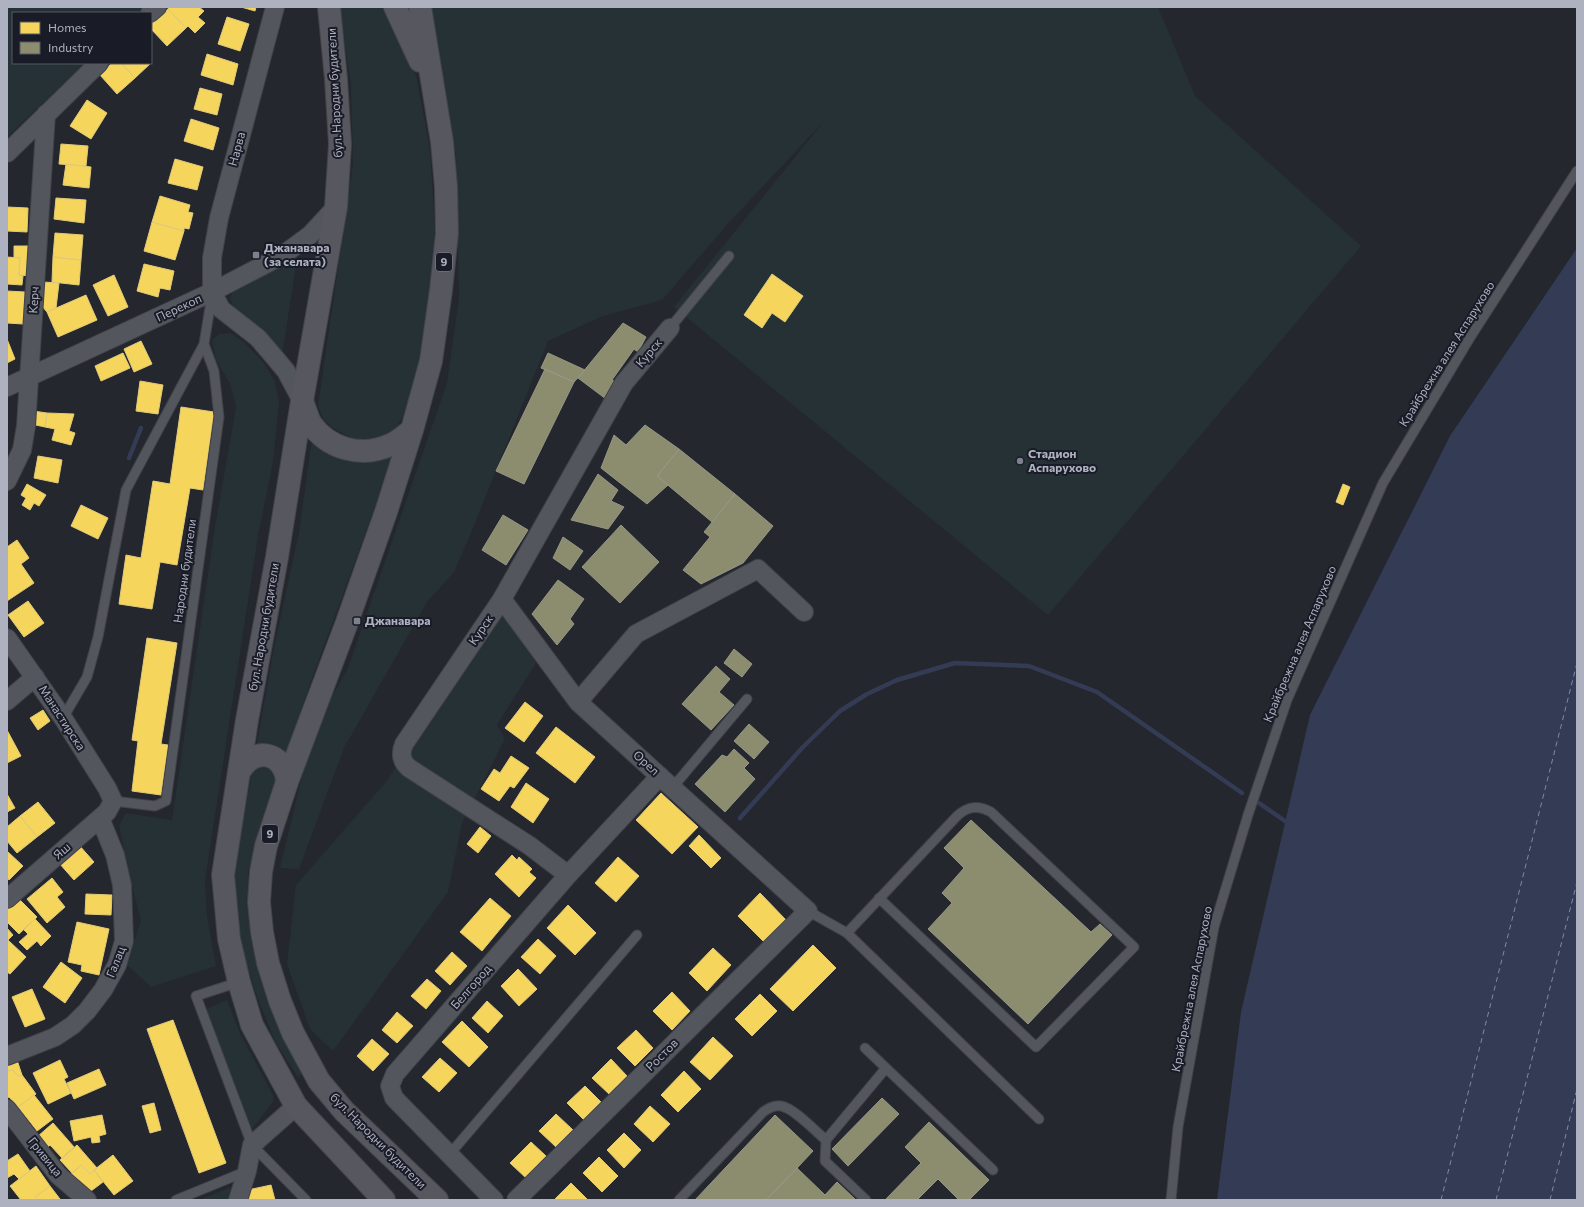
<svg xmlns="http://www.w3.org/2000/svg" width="1584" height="1207" font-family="Commissioner,sans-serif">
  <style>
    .green { fill: #263135 }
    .water { fill: #343b54 }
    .homes { fill: #f6d55c; stroke: #e0ca7a }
    .industry { fill: #8c8c6e; stroke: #969787 }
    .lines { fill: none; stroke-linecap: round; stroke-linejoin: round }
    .stream { stroke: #343b54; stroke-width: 4.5 }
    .ferry { stroke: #8089ab; stroke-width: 1; stroke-dasharray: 5 4; stroke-linecap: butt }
    .lane-casing { stroke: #404248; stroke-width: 11 }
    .street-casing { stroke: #404248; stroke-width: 20 }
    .primary-casing { stroke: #42444b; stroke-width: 24 }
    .lane { stroke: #54565d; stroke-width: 9 }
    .street { stroke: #54565d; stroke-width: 18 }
    .primary { stroke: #56575f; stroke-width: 22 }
    .poi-dot { fill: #7e818d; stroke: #191c27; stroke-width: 1.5 }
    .labels { text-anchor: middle; stroke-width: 4; stroke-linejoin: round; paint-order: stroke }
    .shield { fill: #191c27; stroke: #818492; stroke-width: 1 }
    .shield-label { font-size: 11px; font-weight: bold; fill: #aeb1c0 }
    .street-label { font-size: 12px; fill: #aeb1c0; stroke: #191c27 }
    .poi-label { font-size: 12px; font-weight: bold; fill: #aeb1c0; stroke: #191c27; text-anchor: start }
  </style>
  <rect width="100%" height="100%" fill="#25272e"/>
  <path class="green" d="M7,7H144L137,13H13V63H85L7,137Z
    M339,7H382L416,75L430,150L435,230L430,310L419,371L406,412L398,425L389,435L368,442L352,438L334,429L324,420L318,406L353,165L351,83Z
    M426,7H1158L1195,96L1361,246L1048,615L674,307L824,121L727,225L662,300L603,316L548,341L471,533L454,572L427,602L344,748L299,869L280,868L304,768L325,709L348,668L447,383L459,298L456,154Z
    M298,254L282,355L263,332L233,306L230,299L232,292Z
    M230,333L244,342L263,362L275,381L279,403L273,462L258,536L205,880L207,916L216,966L151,987L127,965L141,920L128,870L119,825L126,813L172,820L215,527L236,407L230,383L216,360L212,340L219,334Z
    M312,440L327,454L348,461L391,458L372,515L311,681L248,872L249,908L302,1070L299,1079L275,1041L256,994L244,955L237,916L233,878L273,653L299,532Z
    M500,609L536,663L497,725L505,739L462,823L448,892L333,1051L310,1029L287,964L296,885L386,782Z
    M227,1000L241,1036L273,1095V1102L252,1129L206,1009Z
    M231,1187L229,1200H199Z"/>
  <path class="water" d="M1577,248V1200H1217L1241,1012L1310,715L1450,436Z"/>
  <path class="homes" d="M169,7H199L204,11L198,17L205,23L195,33L188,26L186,28L168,9Z
    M241,7H256L255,11Z
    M168,9L186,28L167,46L151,29V24Z
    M227,17L249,24L240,51L218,44Z
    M207,54L238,64L233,85L201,75Z
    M112,63H121L135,78L117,94L100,75Z
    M121,63H151L135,78Z
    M200,88L222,94L217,115L194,109Z
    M87,100L107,113L91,139L70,126Z
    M191,119L219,128L213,150L184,141Z
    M61,144L88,146L86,166L59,164Z
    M175,159L203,167L197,190L168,183Z
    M66,164L91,167L89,188L63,185Z
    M160,196L190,205L188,212L193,213L189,229L184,228V231L152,222Z
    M56,198L86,200L84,223L54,219Z
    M7,207L28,208L27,232L7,231Z
    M152,222L184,231L175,260L144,251Z
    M55,233L83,235L81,260L53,257Z
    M14,246H28L32,252L31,276L19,275L20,258L14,257Z
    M7,257L20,258L19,275L23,276L22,285L7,284Z
    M53,257L81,260L79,285L52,282Z
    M144,264L174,271L170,290L160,288L158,297L137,291Z
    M772,274L803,296L785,322L772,313L762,328L744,315Z
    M114,275L128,307L108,316L93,285Z
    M43,282L59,283L56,308L47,312L41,305Z
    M7,291L25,292L23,324L7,323Z
    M86,295L97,320L58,337L47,312Z
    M7,339L15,359L7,363Z
    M141,341L152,364L134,372L124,349Z
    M123,353L130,368L101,381L95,366Z
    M140,381L163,385L158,414L136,411Z
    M181,407L214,412L203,490L190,488L177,565L160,562L152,609L119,604L126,555L141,558L153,481L170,484Z
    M33,411L47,413L45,427L31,424Z
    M47,413L74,414L69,431L75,433L71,445L52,440L55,429L45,427Z
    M38,456L62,460L58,483L34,478Z
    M27,484L46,495L39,506L34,503L30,510L22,505L26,498L21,495Z
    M1343,484L1350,487L1343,505L1336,502Z
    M81,505L108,518L98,539L71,526Z
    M17,540L29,558L21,564L34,583L7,601V547Z
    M28,601L44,623L24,637L8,615Z
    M147,638L177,643L161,744L168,745L161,795L132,791L138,741L132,740Z
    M525,702L543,716L524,742L505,728Z
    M43,710L50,721L38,730L30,718Z
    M556,727L595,757L575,783L536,753Z
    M7,730L21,756L7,763Z
    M511,756L529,768L514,788L510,786L499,801L481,789L494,769L500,773Z
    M526,783L549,799L533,823L511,807Z
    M661,793L698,827L672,854L636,820Z
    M7,794L15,808L7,812Z
    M38,802L55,823L37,837L20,816Z
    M20,816L37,837L17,853L7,841V827Z
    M480,827L491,836L478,853L467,844Z
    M699,835L721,858L711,868L689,846Z
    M79,845L94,862L74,880L59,863Z
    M7,851L23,866L9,880L7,877Z
    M512,855L517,860L519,857L532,869L529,872L536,878L519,897L495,874Z
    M618,857L639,876L616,902L595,883Z
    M52,878L63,892L57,897L65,907L47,923L27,899Z
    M760,893L786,920L764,942L738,916Z
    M86,894L112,895L111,915L85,914Z
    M18,898L37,917L19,934L7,922V909Z
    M490,898L511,916L482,951L460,932Z
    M568,905L596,933L575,955L547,928Z
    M35,919L51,936L41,946L37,941L27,950L19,942L28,934L24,930Z
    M77,922L109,929L99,975L81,971L82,965L68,962Z
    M7,928L13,935L8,940L9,941L7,944Z
    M538,939L556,956L540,974L521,957Z
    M9,941L26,957L10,974L7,972V944Z
    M813,945L836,968L793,1011L770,989Z
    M713,948L731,965L707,991L689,973Z
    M452,952L467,966L450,985L435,971Z
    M61,962L82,978L65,1003L43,987Z
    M518,969L537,989L519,1006L501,986Z
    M427,979L441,991L426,1009L411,996Z
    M32,989L45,1019L25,1027L12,997Z
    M672,992L690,1011L672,1030L653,1011Z
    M760,994L777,1011L752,1036L735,1019Z
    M487,1001L503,1016L488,1033L472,1018Z
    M397,1012L413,1026L397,1043L382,1030Z
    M173,1020L226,1163L199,1173L147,1029Z
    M462,1021L488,1047L469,1067L442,1042Z
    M636,1030L653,1048L635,1066L617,1048Z
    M713,1037L733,1056L710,1080L690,1062Z
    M372,1039L389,1054L373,1071L357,1056Z
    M440,1058L457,1073L439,1092L422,1077Z
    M611,1059L627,1076L609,1094L592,1078Z
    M17,1060L22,1075L18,1076L13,1070L7,1071V1061Z
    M60,1060L68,1077L64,1079L71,1093L48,1104L33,1073Z
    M99,1069L106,1085L74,1099L67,1083Z
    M13,1070L18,1076L22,1075L36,1094L18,1107L9,1097L7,1098V1071Z
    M684,1071L701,1089L678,1112L661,1095Z
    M585,1086L602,1103L584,1120L567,1103Z
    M34,1095L53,1119L37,1131L18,1107Z
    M154,1103L161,1130L150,1133L142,1106Z
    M650,1106L670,1124L653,1142L634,1124Z
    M556,1114L573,1130L556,1147L539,1131Z
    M102,1115L106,1134L99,1136L100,1142L92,1143L91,1137L74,1141L70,1121Z
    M53,1123L74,1147L62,1158L50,1145L47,1148L37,1137Z
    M624,1133L641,1150L624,1168L607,1150Z
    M531,1142L546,1156L526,1178L510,1163Z
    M77,1145L97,1168L90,1174L81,1165L72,1173L60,1160Z
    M18,1154L30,1171L19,1179L14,1174L7,1178V1161Z
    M113,1155L133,1181L114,1195L94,1170Z
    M599,1157L618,1176L602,1192L583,1173Z
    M81,1165L90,1174L94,1170L103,1182L87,1194L69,1176Z
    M36,1166L50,1186L35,1197L38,1200H21L10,1186Z
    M571,1183L588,1200H554Z
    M271,1185L275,1200H245L243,1191Z
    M50,1186L60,1199L38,1200L35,1197Z"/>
  <path class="industry" d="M623,323L646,337L638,352L634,349L612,380L617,383L606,399L578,378Z
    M548,353L585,370L574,382L541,368Z
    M545,369L574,382L524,484L496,471Z
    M645,425L679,449L657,476L668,485L647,504L601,468L614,435L626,445Z
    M679,449L735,494L712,522L657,476Z
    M598,474L618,490L611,501L624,507L608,529L571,520Z
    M735,494L773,526L743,563L701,584L683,570L710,537L704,532Z
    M503,515L528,530L506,565L482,550Z
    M621,525L659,562L620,603L582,567Z
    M563,537L583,551L570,570L553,558Z
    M558,580L584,599L570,619L574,624L557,645L532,614Z
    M734,649L752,664L742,677L724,663Z
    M716,666L730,679L719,692L734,705L711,730L682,704Z
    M749,724L769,742L754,759L734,741Z
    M734,749L749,763L744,768L755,779L725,812L695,784L722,755L727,757Z
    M971,820L1091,932L1100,924L1112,935L1028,1024L928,929L952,903L942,893L964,868L944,848Z
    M882,1098L899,1114L848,1166L832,1149Z
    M775,1115L813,1151L797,1168L766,1200H695Z
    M929,1122L989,1180L969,1200H959L938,1179L917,1200H887L886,1199L921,1163L905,1147Z
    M797,1168L825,1195L837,1182L856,1200H766Z"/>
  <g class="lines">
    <path class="stream" d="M129,458L141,428
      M1259,803L1285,821
      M740,818L802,748L840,711L867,694L897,680L955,663L1029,666L1097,692L1242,793"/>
    <path class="ferry" d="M1441,1200L1577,663
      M1496,1200L1577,882
      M1550,1200L1577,1089"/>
    <g class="lane-casing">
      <path id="lane" d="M670,328L729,256
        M63,718L87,677L98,637L126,490L204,344
        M673,787L747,699
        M113,801L155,806L166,801L219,417L214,371L204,344L212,295
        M808,911L847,933L1039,1119
        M847,933L957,816C968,806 978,805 991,812L1134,947L1036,1047L879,898
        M239,982L196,996L252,1145L306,1200
        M865,1048L993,1170
        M449,1155L637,935
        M176,1200L247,1171
        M679,1200L763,1112C769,1108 774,1105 781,1106C794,1108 815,1131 826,1140
        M866,1200L825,1161L826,1140L886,1068
        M1171,1200L1178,1127L1214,927L1248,815L1287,700L1383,483L1471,336L1577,171"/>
    </g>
    <g class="street-casing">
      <path id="street" d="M275,7L219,218L212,258V292L221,309L258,338L270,352L286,371L302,401
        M150,13L157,7
        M7,153L99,63
        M7,387L212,292L283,255L310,235L336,207
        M7,481L22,450L26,426L46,114
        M502,599L578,702L808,911L516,1200
        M7,638L63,718L107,788L113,801L107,812L7,899
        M7,701L35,677
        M578,702L636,634L758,569L804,612
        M568,875L530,846L409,768C401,761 400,754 404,744L502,599L624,383L670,328
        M7,1056L55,1037L73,1025L87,1011L103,990L117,965L124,941L122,885L115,855L100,818
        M7,1109L58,1175L87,1200
        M238,1200L247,1171L252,1145L296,1106
        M494,1200L394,1098L390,1086L395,1074L568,875L660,776"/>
    </g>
    <g class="primary-casing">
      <path id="primary" d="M329,7L336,79L340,144L336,207L302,401L277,557L247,720L223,875L229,939L239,982L252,1025L296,1106L384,1200
        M395,7L420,61
        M420,7L442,142L446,187L447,233L441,290L431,361L412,430L386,512L346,625L287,782L266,846L261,872L259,902L262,932L268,963L280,1001L293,1033L319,1081L344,1111L437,1200
        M302,401C305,408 307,417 311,424C329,449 361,458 390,445C398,442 405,435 412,430
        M239,772C254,745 285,752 287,782"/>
    </g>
    <use href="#lane" class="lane"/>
    <use href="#street" class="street"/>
    <use href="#primary" class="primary"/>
  </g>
  <g class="poi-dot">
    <rect x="252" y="251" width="8" height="8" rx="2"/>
    <circle cx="1020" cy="461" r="4"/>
    <rect x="353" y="617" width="8" height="8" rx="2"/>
  </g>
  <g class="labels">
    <g class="shield">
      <rect x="436" y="253" width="16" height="18" rx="3"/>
      <rect x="262" y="825" width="16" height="18" rx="3"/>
    </g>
    <g class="shield-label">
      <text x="444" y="266">9</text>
      <text x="270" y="838">9</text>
    </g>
    <g class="street-label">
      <text transform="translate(335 93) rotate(-93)" y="4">бул. Народни будители</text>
      <text transform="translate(237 149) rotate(-75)" y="4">Нарва</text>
      <text transform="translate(34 300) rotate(-87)" y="4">Керч</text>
      <text transform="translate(179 308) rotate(-25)" y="4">Перекоп</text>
      <text transform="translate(649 353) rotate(-50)" y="4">Курск</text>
      <text transform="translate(1447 354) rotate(-58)" y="4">Крайбрежна алея Аспарухово</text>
      <text transform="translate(185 571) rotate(-82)" y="4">Народни будители</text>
      <text transform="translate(264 627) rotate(-80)" y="4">бул. Народни будители</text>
      <text transform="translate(481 630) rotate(-56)" y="4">Курск</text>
      <text transform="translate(1300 644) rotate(-67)" y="4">Крайбрежна алея Аспарухово</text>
      <text transform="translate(62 718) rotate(57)" y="4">Манастирска</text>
      <text transform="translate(646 763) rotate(42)" y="4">Орел</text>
      <text transform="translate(62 851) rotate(-41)" y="4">Яш</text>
      <text transform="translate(116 962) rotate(-68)" y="4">Галац</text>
      <text transform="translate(471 987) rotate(-49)" y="4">Белгород</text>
      <text transform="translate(1192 989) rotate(-79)" y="4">Крайбрежна алея Аспарухово</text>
      <text transform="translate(662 1055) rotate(-45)" y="4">Ростов</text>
      <text transform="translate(378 1141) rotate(45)" y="4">бул. Народни будители</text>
      <text transform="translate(45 1157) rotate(51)" y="4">Гривица</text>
    </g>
    <g class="poi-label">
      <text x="264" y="252">Джанавара<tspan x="264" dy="14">(за селата)</tspan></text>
      <text x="1028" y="458">Стадион<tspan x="1028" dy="14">Аспарухово</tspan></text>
      <text x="365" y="625">Джанавара</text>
    </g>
  </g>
  <rect width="1584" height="1207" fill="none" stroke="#aeb1c0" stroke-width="16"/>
  <rect x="12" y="12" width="140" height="52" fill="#191c27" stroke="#555864"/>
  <rect x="20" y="22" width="20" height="12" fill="#f6d55c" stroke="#555864"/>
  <text x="48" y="32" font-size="12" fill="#aeb1c0">Homes</text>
  <rect x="20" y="42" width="20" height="12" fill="#8c8c6e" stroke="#555864"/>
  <text x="48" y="52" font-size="12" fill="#aeb1c0">Industry</text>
</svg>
